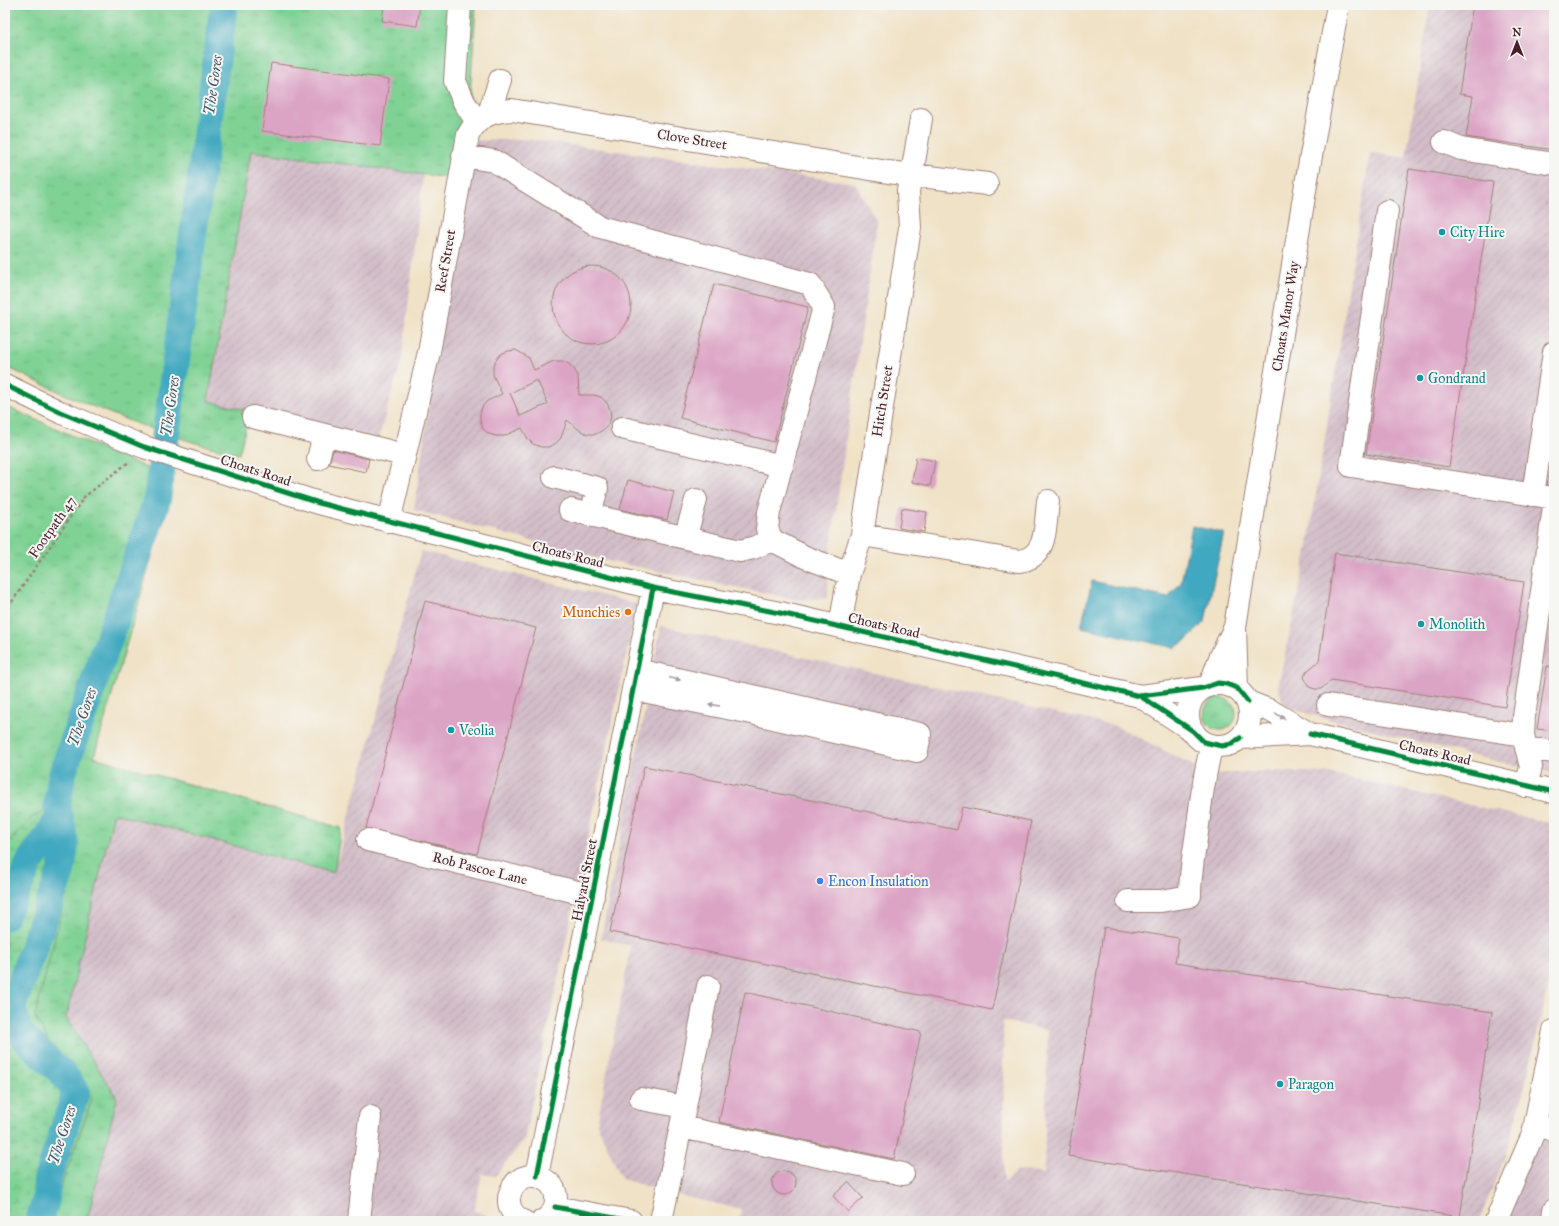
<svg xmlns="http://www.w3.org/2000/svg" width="1559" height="1226" font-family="'IM FELL Great Primer',serif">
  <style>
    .industrial { fill: url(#industrial-furrows); fill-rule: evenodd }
    .grass { fill: url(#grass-tufts); stroke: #647860 }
    .wetland { fill: url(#wetland-marsh); stroke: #647860 }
    .water { fill: #40a8c0; stroke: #456476 }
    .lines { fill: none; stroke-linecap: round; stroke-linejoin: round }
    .river { stroke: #40a8c0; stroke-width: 28 }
    .building { fill: #dba3c4; fill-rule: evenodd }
    .minor-casing { stroke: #9d8078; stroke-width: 24 }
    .path { stroke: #9d8078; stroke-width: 2.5; stroke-dasharray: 3 3; stroke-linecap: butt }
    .minor { stroke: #fff; stroke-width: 22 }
    .cycleway-casing { stroke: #f6f6f2; stroke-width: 8 }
    .cycleway { stroke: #00873e; stroke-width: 5 }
    .oneway { fill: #ae9aa0 }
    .culture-dot { fill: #0f9aa8; stroke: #f6f6f2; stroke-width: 1.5 }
    .food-dot { fill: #e8710a; stroke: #f6f6f2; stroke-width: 1.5 }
    .shop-dot { fill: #3f7fe0; stroke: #f6f6f2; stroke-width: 1.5 }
    .labels { text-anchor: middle; stroke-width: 4; stroke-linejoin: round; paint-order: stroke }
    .street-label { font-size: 14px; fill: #4a1f2b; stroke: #f6f6f2 }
    .culture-label { font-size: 14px; fill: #0d838f; stroke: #f6f6f2; text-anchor: start }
    .food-label { font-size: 14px; fill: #c56008; stroke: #f6f6f2; text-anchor: end }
    .shop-label { font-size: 14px; fill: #366cbe; stroke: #f6f6f2; text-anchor: start }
    .water-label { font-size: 15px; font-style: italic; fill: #465667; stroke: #f6f6f2 }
  </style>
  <defs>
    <pattern id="industrial-furrows" width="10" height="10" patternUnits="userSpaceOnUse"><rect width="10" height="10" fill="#d2bdc8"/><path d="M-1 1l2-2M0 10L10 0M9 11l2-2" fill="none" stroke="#b6a2ac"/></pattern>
    <pattern id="grass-tufts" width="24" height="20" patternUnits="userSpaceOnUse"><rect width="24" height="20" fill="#7fd294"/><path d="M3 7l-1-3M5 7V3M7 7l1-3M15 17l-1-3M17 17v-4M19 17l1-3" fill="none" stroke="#6fb480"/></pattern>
    <pattern id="wetland-marsh" width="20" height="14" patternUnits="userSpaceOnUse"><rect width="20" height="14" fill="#7fd294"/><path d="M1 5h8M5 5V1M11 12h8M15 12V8" fill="none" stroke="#6fb480"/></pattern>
  </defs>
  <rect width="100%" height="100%" fill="#f6f6f2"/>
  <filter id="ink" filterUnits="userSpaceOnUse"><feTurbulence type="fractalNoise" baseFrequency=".025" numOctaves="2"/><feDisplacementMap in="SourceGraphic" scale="8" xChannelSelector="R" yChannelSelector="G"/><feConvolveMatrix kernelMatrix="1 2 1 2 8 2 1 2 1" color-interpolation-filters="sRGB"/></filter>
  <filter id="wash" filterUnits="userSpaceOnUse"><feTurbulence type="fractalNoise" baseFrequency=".012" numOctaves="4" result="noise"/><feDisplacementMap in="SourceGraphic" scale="16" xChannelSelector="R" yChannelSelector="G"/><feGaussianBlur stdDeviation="0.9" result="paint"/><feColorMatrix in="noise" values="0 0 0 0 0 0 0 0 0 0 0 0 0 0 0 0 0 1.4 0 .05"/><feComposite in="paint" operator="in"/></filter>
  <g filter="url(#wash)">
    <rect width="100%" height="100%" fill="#f0e2c6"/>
    <path class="industrial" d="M272,5L423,175L402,359L377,443L208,401L251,151Z
      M1430,5H1554V773L1499,762L1309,714L1283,703L1278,687L1307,551L1370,153L1406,158Z
      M527,139L855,183L877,222L829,559L828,598L799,600L604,560L414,510L467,141Z
      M421,551L637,604L524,1140L495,1176L482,1174L474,1211L486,1215L490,1221H87L117,1098L66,1018L114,813L334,873Z
      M661,626L1116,726L1210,774L1268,771L1329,773L1554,824V962L1522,1098L1504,1159L1479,1221H738L741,1209L668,1193L622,1179L597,1124L631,946L601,939ZM1003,1021L1048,1030L1044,1174L1018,1170L1004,1182Z
      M1554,1046V1221H1505Z"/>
    <path class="grass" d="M5,5H476L467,141L462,180L251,151L208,401L250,411L239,454C156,435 82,404 5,366Z
      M5,406L174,480L94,757L341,828L334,873L114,813L66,1018L117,1098L87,1221H5Z
      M1204 714a16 16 0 1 1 32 0a16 16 0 1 1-32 0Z"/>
    <path class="wetland" d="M57,805L67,813L78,847L35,1016L52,1048L92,1099L49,1221H5V846L33,817Z"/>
    <path class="water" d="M1192,526L1224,533L1205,621L1189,638L1175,648L1081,627L1092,581L1168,598L1181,583Z"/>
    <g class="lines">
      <path class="river" d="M5,916L30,862L60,818
        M39,1221L46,1199L47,1181L76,1092L64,1075L18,1032L12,1007L61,871L65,844L57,805L62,775L157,500L224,5"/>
    </g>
    <g id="blocks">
      <path class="building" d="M384,5H420L417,26L382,21Z
        M1473,5H1554V150L1466,137L1473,96L1459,94Z
        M271,63L389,79L380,146L262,131Z
        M1409,169L1493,182L1449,467L1366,454Z
        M553 305a39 39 0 1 1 78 0a39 39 0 1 1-78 0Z
        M714,284L808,307L774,442L680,418Z
        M516,350L529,358L534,370L554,361H562L569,364L574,369L578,376L579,395H594L601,397L607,403L610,410L611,417L608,425L603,430L596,434H588L581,431L567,420L561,438L555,444L548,447H541L533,444L528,439L522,428L504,436H496L489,434L483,429L480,421V414L482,407L487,401L502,394L493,375V367L496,360L501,354L508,351ZM537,380L548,404L520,416L510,393Z
        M333,450L369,459L366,472L329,464Z
        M916,457L935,461L930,486L912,482Z
        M628,480L674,492L667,520L620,509Z
        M902,508L927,512L924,532L899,528Z
        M1335,553L1524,582L1505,707L1331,680L1321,689H1315L1309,687L1304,677L1307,671L1319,661Z
        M425,601L536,628L477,854L366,828Z
        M1547,666L1554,667V731L1537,729Z
        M644,766L957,830L962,807L1031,821L992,1010L610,932Z
        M1104,927L1179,938L1175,963L1492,1012L1460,1217L1068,1156Z
        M745,992L921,1032L894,1159L719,1122Z
        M772 1183a12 12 0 1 1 24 0a12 12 0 1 1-24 0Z
        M848,1182L863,1198L848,1212L833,1196Z"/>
    </g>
  </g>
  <g filter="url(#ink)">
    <use href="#blocks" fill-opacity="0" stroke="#9d8078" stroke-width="1"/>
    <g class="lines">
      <g class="minor-casing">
        <path id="minor" d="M460,5L455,81L464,102L477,122
          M489,113L500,80
          M1444,142L1461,149L1554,164
          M463,156L494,161L600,227L810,284L824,307L769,512L767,529L772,540L805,557L849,574
          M1387,211L1351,466L1554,498
          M5,385L60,412L144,447L319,503L653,588L780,613L1140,696L1193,731
          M253,417L404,455
          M622,428L782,466
          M318,459L324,435
          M554,477L597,488L590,515
          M1533,495L1554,352
          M570,510L740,551L753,548L772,540
          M389,522L429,352L468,135C478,116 492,111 512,110L888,172L987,184
          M862,535L1019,561C1048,558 1045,525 1048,501
          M685,538L696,500
          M840,627L849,574L862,535L910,228L908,191L914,162L921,119
          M1188 715a31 31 0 1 1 62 0a31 31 0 1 1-62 0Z
          M1210,685L1220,658L1234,629
          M1237,688L1235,627L1306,184L1338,5
          M633,689L752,713L917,751L920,734L637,670
          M1140,696L1203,688
          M1248,702L1271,711L1310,734
          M1328,705L1523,735
          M1240,738L1310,734L1554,792
          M1526,748L1554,752
          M1526,786L1531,767L1523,735L1524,717L1554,507
          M368,840L593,896
          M1128,901H1161L1190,896C1190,867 1196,845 1199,817C1202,793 1205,769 1212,745
          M641,1099L685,1107L661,1221
          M685,1107L708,986
          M1535,1125L1554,1130
          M681,1127L903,1174
          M537,1176L653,588
          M555,1207L631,1221
          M1554,1210L1553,1218H1554
          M359,1221L370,1117
          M523,1221C491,1205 520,1159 548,1182C553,1186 556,1192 556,1198C557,1208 551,1217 542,1221
          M1496,1221L1533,1134L1554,1031"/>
      </g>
      <path class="path" d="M5,612L84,497L130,461"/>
      <use href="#minor" class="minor"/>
      <g class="cycleway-casing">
        <path id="cycleway" d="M5,385L60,412L144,447L319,503L653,588L780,613L1140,696L1193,731L1204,742L1222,746L1232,744L1240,738
          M1140,696L1203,688L1218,683L1226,684L1237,688L1248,702
          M1310,734L1554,792
          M537,1176L653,588
          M555,1207L631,1221"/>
      </g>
      <use href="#cycleway" class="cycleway"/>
    </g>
    <defs><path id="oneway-solid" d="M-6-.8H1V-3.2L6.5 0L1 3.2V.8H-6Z"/></defs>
    <g class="oneway">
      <use href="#oneway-solid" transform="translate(675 679) rotate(12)"/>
      <use href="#oneway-solid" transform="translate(714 705) rotate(-169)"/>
      <use href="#oneway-solid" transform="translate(1280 716) rotate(30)"/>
    </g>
  </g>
  <g class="culture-dot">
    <circle cx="1442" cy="232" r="4"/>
    <circle cx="1420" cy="378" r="4"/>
    <circle cx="1421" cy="624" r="4"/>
    <circle cx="451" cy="730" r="4"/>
    <circle cx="1280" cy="1084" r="4"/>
  </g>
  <circle class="food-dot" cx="628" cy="612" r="4"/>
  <circle class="shop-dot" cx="820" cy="881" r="4"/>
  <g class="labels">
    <g class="street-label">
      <text transform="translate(692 139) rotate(9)" y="5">Clove Street</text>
      <text transform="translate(445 261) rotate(-80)" y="5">Reef Street</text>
      <text transform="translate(1285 316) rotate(-81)" y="5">Choats Manor Way</text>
      <text transform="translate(882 401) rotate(-81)" y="5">Hitch Street</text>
      <text transform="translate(256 470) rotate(18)" y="5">Choats Road</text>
      <text transform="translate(52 527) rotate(-55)" y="5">Footpath 47</text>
      <text transform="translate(568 554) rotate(14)" y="5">Choats Road</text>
      <text transform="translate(884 625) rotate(13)" y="5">Choats Road</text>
      <text transform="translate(1435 752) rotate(13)" y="5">Choats Road</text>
      <text transform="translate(480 868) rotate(14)" y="5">Rob Pascoe Lane</text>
      <text transform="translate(584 880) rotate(-79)" y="5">Halyard Street</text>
    </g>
    <g class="culture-label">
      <text x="1450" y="237">City Hire</text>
      <text x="1428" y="383">Gondrand</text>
      <text x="1429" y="629">Monolith</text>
      <text x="459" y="735">Veolia</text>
      <text x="1288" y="1089">Paragon</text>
    </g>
    <g class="food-label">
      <text x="620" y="617">Munchies</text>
    </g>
    <g class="shop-label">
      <text x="828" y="886">Encon Insulation</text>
    </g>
    <g class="water-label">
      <text transform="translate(213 85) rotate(-82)" y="5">The Gores</text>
      <text transform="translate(170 406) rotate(-82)" y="5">The Gores</text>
      <text transform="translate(82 717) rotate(-71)" y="5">The Gores</text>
      <text transform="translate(62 1135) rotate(-72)" y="5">The Gores</text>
    </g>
  </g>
  <rect width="1559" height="1226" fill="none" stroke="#f6f6f2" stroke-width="20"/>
  <g transform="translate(1517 42)" stroke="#f6f6f2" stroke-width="3" paint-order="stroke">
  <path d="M0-3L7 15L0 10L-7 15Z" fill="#4a1f2b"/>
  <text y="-6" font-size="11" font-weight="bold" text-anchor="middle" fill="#4a1f2b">N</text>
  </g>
</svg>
